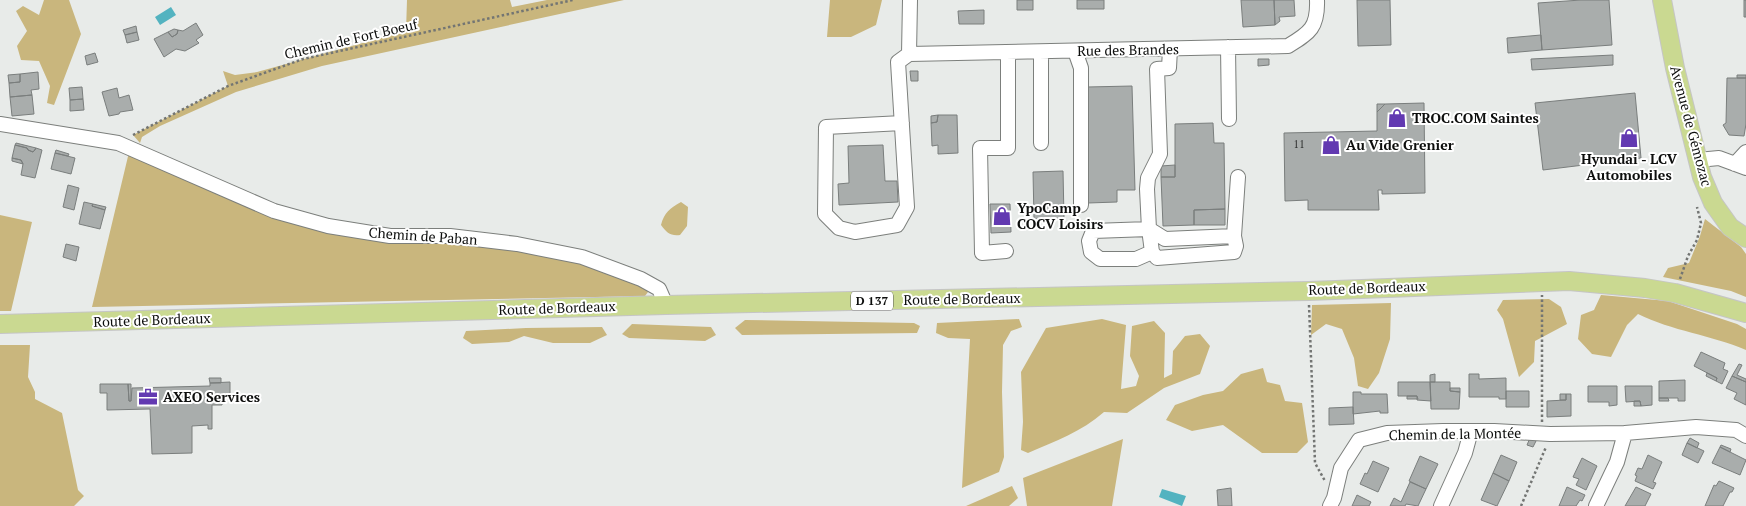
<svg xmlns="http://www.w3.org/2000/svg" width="1746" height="506" font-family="'PT Serif',serif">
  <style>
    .green { fill: #c9b67d }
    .water { fill: #53b3c0 }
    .building { fill: #a9adac; stroke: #7a7e7d }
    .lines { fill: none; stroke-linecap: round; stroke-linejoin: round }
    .minor-casing { stroke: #7c7f7c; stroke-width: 16 }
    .major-casing { stroke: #c5c5c5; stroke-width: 20 }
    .path { stroke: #737573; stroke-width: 2.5; stroke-dasharray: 2.5 2.5; stroke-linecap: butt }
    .minor { stroke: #fff; stroke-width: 14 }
    .major { stroke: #cad991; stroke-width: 18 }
    .labels { text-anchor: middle; stroke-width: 4; stroke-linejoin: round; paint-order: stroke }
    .number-label { font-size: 11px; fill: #343635 }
    .shield { fill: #fff; stroke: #565656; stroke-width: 1 }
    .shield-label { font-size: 12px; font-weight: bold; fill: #0d0e0d }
    .street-label { font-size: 14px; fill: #0d0e0d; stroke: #fff }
    .poi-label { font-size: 14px; font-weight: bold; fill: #0d0e0d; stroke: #fff; text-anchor: start }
  </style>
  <rect width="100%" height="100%" fill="#e8ebe9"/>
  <path class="green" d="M44,0H69L81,34L54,105L47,103L50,86L39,61L21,60L17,46L27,31L16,11L23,6L39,15Z
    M407,0H510L512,7L547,0H624L322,66L236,92L160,126L142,137L140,143L133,135L228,86L223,71L235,75L257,72L406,31Z
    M830,0H882L876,25L851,37H827Z
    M130,148L328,226L509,246L581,259L646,287L648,292L645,296L92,307Z
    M681,202L688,207L687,226L680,235C670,236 667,233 661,225C664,213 670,208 681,202Z
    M0,215L32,222L11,311H0Z
    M1705,219L1741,247L1746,254V297L1731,291L1663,277L1668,268L1689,263L1700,236Z
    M1601,295L1668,301L1737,324L1746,329V350C1711,335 1672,331 1638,314L1627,325L1611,357L1592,354L1578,339L1581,315L1594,310Z
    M1549,299L1561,307L1567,324L1535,341L1534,362L1519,377L1503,319L1497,310L1503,300Z
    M1391,303L1390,339L1379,373L1368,389L1358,386L1354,358L1342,329L1326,324L1311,335L1312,305Z
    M1019,319L1022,327L1011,331L1003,345L1002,392L1004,457L999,472L962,488L970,339L948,338L936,333L937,323Z
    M1102,319L1126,325L1121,389L1136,386L1139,376L1130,356L1132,326L1154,321L1165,333L1164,378L1172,374L1173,351L1185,336L1200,334L1210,346L1200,374L1164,388L1127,413L1104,412C1081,432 1056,441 1028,453L1021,450L1023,422L1021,372L1046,328Z
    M745,320L914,323L920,326L917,333L742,335L735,328Z
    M632,324L711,327L716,335L705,341L629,338L622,334Z
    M602,327L607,335L590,343H553L524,336L509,342L472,344L463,338L466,331L526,328Z
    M0,345H30L28,377L35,392V399L62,413L78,490L84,496L74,506H0Z
    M1263,368L1267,382L1280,385L1285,401L1302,403L1308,442L1297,453H1262L1223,425L1192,431L1166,420L1175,405L1203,395L1223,391L1241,374Z
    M1123,439L1112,506H1027L1023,478Z
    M1012,486L1018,498L1009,506H966Z"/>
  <path class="water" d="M171,7L176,15L160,25L155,17Z
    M1162,489L1186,496L1182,506L1159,497Z"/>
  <path class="building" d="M1017,0H1033V10H1017Z
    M1077,0H1104V9H1077Z
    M1241,0H1274L1275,25L1243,27Z
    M1274,0H1294L1295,16L1279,17L1280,21L1275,25Z
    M1357,0H1390L1391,45L1358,46Z
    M1581,0H1609L1612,45L1542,50L1538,3Z
    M1744,0H1746V17H1744Z
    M984,10V24H959L958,11Z
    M196,23L203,35L196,40L199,43L185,51L176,49L164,57L154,39L168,32L172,37L177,34L178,30L183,31Z
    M136,26L137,32L125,35L123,30Z
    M174,29L178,30L177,34L172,37L168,32Z
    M137,32L139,40L127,43L125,35Z
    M1541,35L1542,50L1508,53L1507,38Z
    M95,53L98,62L87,65L85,56Z
    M1613,55V65L1532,70L1531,59Z
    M1258,59H1269V65L1258,66Z
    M910,71H918V81H911Z
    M38,72L39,89L31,90L32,95L10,97L9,83L20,82V74Z
    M20,74V82L9,83L8,75Z
    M1737,75H1746V78H1737Z
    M1727,78H1746V124L1744,136L1729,135L1723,125L1726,123Z
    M1132,86L1135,190H1117V202L1088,203L1087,87Z
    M82,87L83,99L70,100L69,88Z
    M117,88L119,98L129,95L133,110L120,112L119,114L109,116L102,92Z
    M1635,93L1641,158L1543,170L1535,103Z
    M32,95L34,114L12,116L10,97Z
    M83,99L84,110L70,111V100Z
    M1424,103L1425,193L1382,194V190H1378L1379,210H1308V200L1285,201L1284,133L1377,131V112L1385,104Z
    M1377,104H1385L1377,112Z
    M938,115L937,122L931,123V116Z
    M938,115H957L958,153L938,154V145L932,146L931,123L937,122Z
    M1213,123L1214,143H1224L1225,209L1194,210V225L1163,226L1161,177H1175V124Z
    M16,143L36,148L35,150L33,152L28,150L27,148L15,145Z
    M15,145L27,148L28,150L33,152L36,148L42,150L35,178L21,175L23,164L21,160L12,158Z
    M883,145L885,181H897L898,202L839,205L838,184L849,183L848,146Z
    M56,150L69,154L68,156L55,153Z
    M55,153L75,158L71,174L51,169Z
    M12,158L21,160L23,164L12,161Z
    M1175,165V177H1161V166Z
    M1063,171L1064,218L1034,219L1033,172Z
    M68,185L79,188L74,210L63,207Z
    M84,202L93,204L92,206L105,210L100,229L79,224Z
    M93,204L106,207L105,210L92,206Z
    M990,204H1010L1011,232L991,233Z
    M1225,209V225H1194V210Z
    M66,244L79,247L76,261L63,257Z
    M1701,352L1725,363L1723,369L1728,371L1722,384L1716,381L1717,378L1694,366Z
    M1739,364L1742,365L1737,375L1746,379V382L1732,376Z
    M1707,373L1717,378L1716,381L1706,376Z
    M1435,374V382H1430V375Z
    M1469,374H1479V379L1506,378V399H1499V397H1469Z
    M1732,376L1746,382V405L1734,399L1737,393L1726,388Z
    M209,378H221V383H210Z
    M1685,380V401H1678V398H1659V381Z
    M230,382V396H223L222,405H212V429H208V425L192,426V453L152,454L150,409L107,410V393H100V384H128L129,401H131L132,388L210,386V383Z
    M1398,382H1430L1431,401L1417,400V396H1398Z
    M1430,382H1450V391L1460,392L1459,409H1431Z
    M128,384H131V401H129Z
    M1588,386H1617V405L1609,406V402H1588Z
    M1625,386H1652V405L1641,406L1640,401L1626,402Z
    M1450,388H1460V392L1450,391Z
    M1506,391H1529V407H1506Z
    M1353,392H1361V394H1387L1388,413H1380V411L1353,414Z
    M1560,394H1566V400H1560Z
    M1566,394H1571V416L1547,417V401L1566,400Z
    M1407,396H1417L1418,399H1407Z
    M1659,398H1668L1669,401H1659Z
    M1634,401H1640L1641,406H1634Z
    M1353,407L1354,424L1329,425V408Z
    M1530,438L1536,441L1533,447L1527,445Z
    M1690,438L1699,443L1697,448L1687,443Z
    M1687,443L1704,451L1698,463L1682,455Z
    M1721,445L1731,449L1730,452L1720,447Z
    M1720,447L1746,460L1740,475L1712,463Z
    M1501,455L1517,462L1509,481L1493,473Z
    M1648,455L1662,462L1653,482L1656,483L1653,489L1635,481L1637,476L1635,475L1638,468L1642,469Z
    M1420,456L1438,464L1426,489L1409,481Z
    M1582,458L1597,466L1586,490L1576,485L1579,479L1573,477Z
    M1373,461L1389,468L1378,492L1360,484L1365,473L1367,474Z
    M1493,473L1509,481L1497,506L1481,500Z
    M1719,481L1734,488L1732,492H1730L1723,506H1705L1714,485L1716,486Z
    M1410,482L1426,489L1418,506L1406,504L1405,506H1390L1394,498L1401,502Z
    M1567,487L1585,495L1582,501L1580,500L1576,506H1559Z
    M1636,487L1651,494L1645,506H1625Z
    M1231,488L1232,506H1218L1217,490Z
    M1357,495L1371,502L1369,506H1352Z"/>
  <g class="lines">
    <g class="minor-casing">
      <path id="minor" d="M1228,47L1229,119
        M1170,49L1169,68L1157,69L1160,154L1148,178L1147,189L1149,229L1165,239L1234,236L1238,177
        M1075,51L1081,68V205
        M909,54L1288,46C1310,33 1318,27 1317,0
        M909,54L910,0
        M902,123L826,127L825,214L839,228L855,232L897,225L907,207L898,62L909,54
        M0,124L118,143L274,211L328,226L390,236H450L517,244L582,257L641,279L659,289L666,305
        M1041,143V52
        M1698,160L1719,158L1746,168
        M1735,164L1746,152
        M1006,251L982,253L980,148H1008V53
        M1152,252L1136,259H1100L1091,252L1089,241L1093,231L1149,229L1152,252L1157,258L1234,252L1236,246L1234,236
        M1330,506L1334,498L1341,468L1359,440L1387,433L1443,431H1494L1550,434L1625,433
        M1441,506L1465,453L1471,431
        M1596,506L1617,462L1625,433L1696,427L1736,430L1746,436"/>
    </g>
    <g class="major-casing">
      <path id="major" d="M1662,0L1675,68L1702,177L1713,203L1730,227L1746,238
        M0,324L666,305L1309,291L1569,281L1645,288L1675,293L1746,313"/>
    </g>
    <path class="path" d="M133,135L228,86L303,59L573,0
      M1680,279L1688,256L1697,240L1701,223L1697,207
      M1309,305L1315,463L1325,481
      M1542,422V295
      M1521,506L1546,447"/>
    <use href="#minor" class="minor"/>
    <use href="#major" class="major"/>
  </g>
  <defs>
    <g id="shop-bare" transform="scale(1.5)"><path d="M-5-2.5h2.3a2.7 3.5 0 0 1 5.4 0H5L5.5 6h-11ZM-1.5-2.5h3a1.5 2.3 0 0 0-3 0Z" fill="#6239b1" stroke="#fff" stroke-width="2.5" paint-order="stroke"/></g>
    <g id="office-bare" transform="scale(1.5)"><path d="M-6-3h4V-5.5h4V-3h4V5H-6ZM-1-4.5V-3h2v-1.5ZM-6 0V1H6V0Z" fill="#6239b1" stroke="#fff" stroke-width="2.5" paint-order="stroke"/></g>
  </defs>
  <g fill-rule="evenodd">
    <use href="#shop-bare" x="1397" y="118"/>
    <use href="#shop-bare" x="1629" y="138"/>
    <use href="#shop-bare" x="1331" y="145"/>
    <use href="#shop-bare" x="1002" y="216"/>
    <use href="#office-bare" x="148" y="397"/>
  </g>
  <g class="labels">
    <g class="number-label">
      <text x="1299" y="148">11</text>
    </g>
    <rect class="shield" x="851" y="291.5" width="42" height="19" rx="4"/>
    <g class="shield-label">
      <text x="872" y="305">D 137</text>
    </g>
    <g class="street-label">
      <text transform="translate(351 39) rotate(-13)" y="5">Chemin de Fort Boeuf</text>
      <text transform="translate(1128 50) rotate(-1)" y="5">Rue des Brandes</text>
      <text transform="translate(1691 126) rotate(75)" y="5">Avenue de Gémozac</text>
      <text transform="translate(423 236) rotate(4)" y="5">Chemin de Paban</text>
      <text transform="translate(1367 288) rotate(-2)" y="5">Route de Bordeaux</text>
      <text transform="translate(962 299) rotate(-1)" y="5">Route de Bordeaux</text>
      <text transform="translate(557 308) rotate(-2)" y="5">Route de Bordeaux</text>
      <text transform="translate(152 320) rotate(-2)" y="5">Route de Bordeaux</text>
      <text transform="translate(1455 434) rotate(-1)" y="5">Chemin de la Montée</text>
    </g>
    <g class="poi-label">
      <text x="1412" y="123">TROC.COM Saintes</text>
      <text x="1346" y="150">Au Vide Grenier</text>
      <text x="1629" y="164" text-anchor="middle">Hyundai - LCV<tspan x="1629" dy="16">Automobiles</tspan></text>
      <text x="1017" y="213">YpoCamp<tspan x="1017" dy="16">COCV Loisirs</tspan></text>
      <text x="163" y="402">AXEO Services</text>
    </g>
  </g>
</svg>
